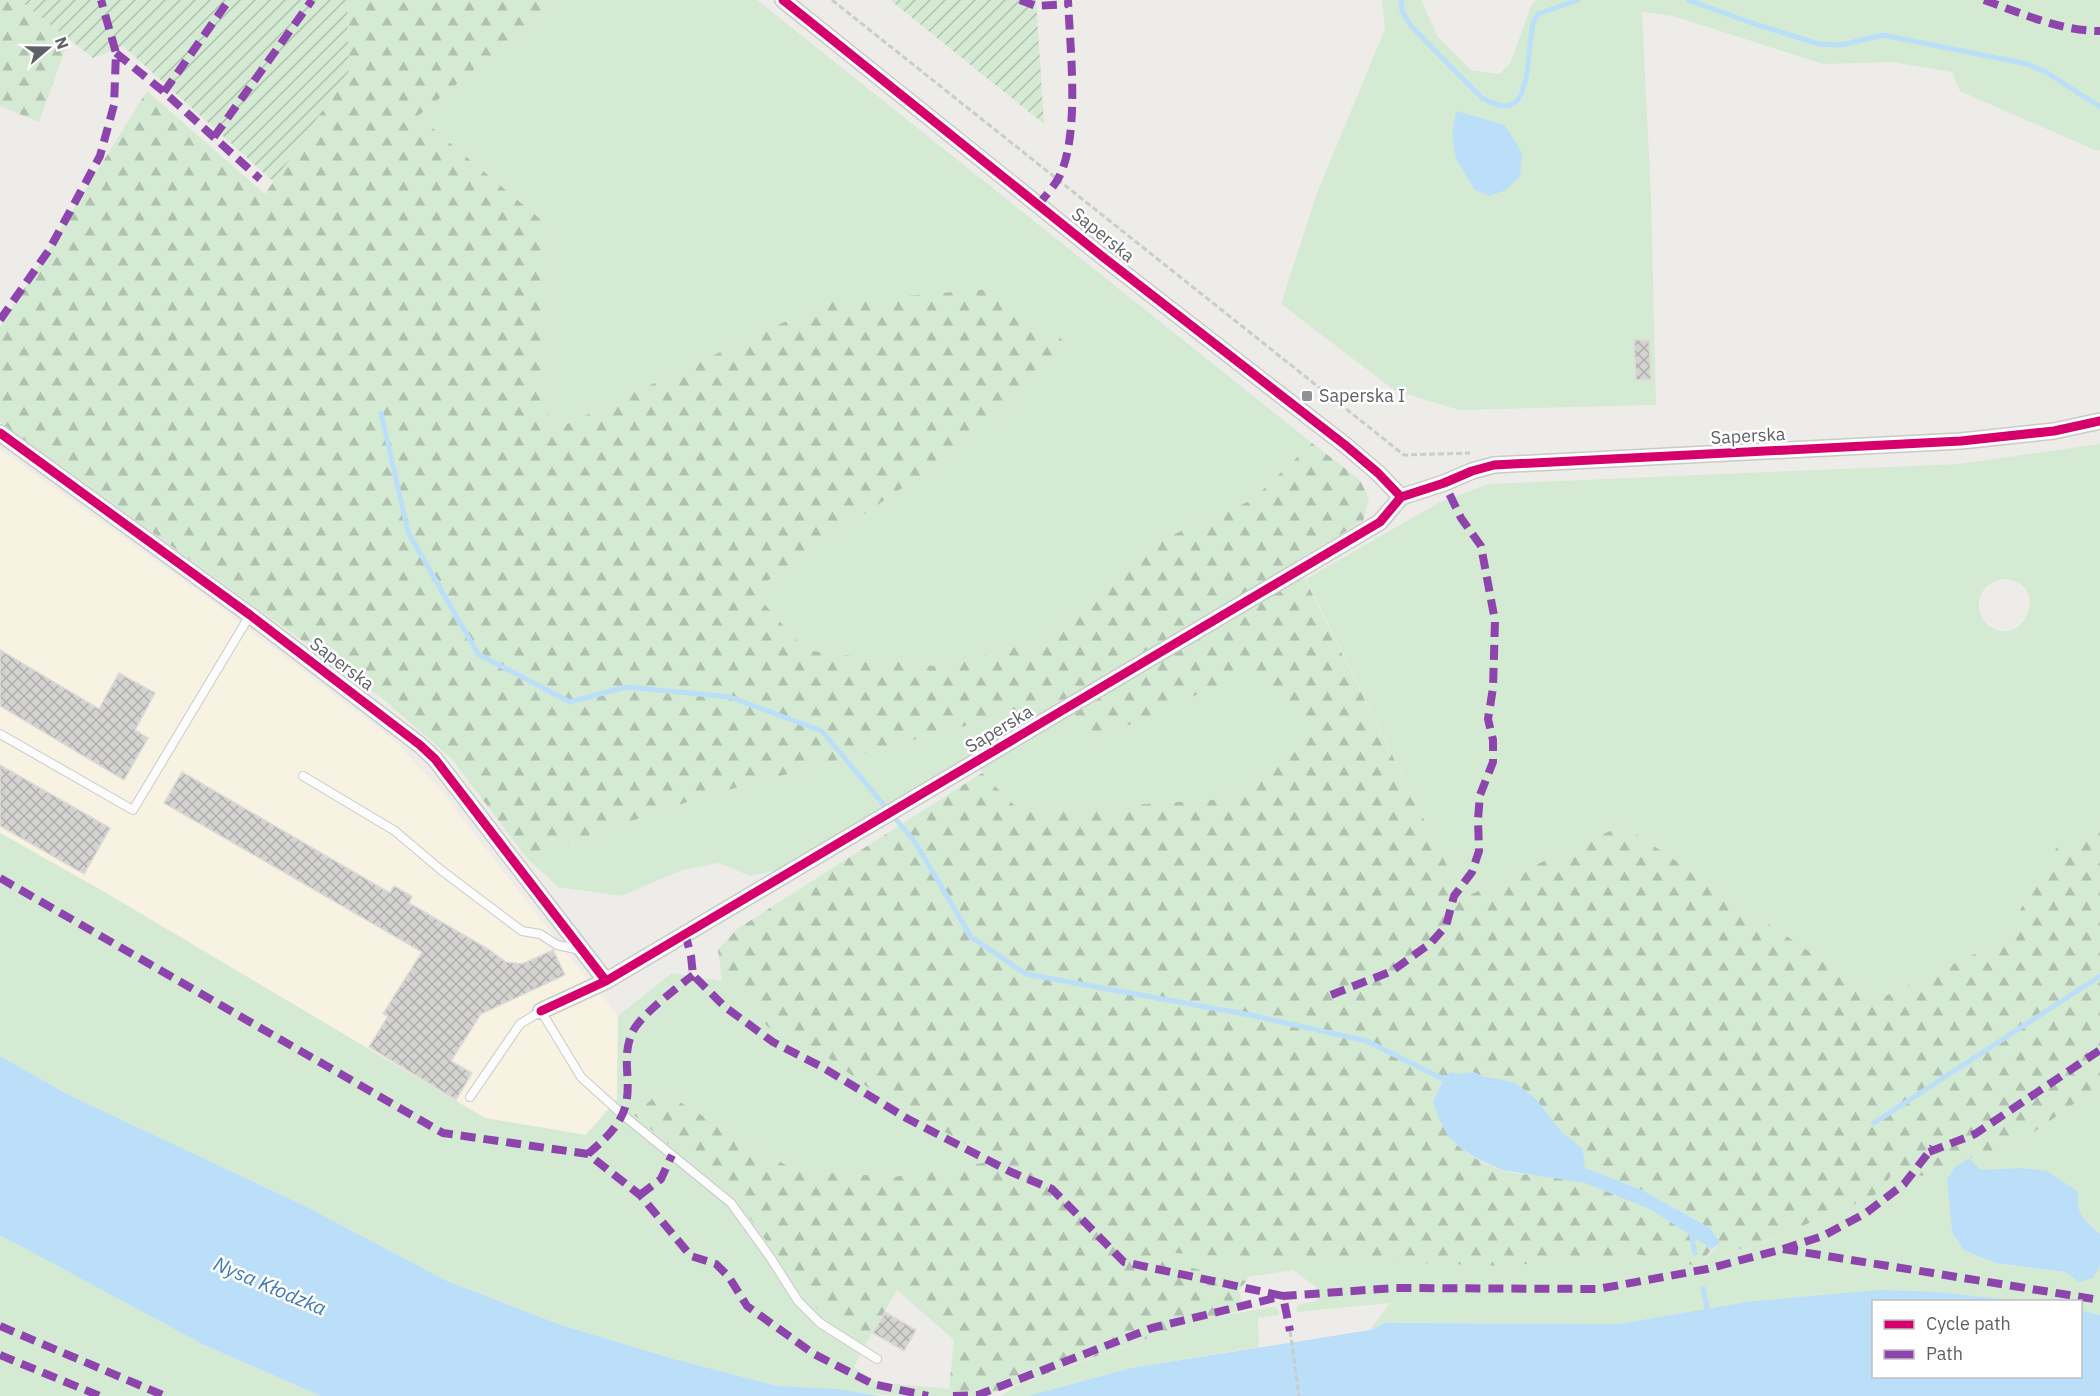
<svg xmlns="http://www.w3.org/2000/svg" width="2100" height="1396" font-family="'IBM Plex Sans',sans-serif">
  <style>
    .commercial { fill: #f7f2e1 }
    .grass { fill: #d5ead3; fill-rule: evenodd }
    .forest { fill: url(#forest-firs) }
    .garden { fill: url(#garden-furrows) }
    .water { fill: #bbdff8 }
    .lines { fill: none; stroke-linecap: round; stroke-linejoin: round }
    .stream { stroke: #bbdff8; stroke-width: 5 }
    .building { fill: url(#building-cross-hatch); stroke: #dcdbd7; stroke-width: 1.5 }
    .service-casing { stroke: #cacaca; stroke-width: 10 }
    .minor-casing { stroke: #cacaca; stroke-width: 18 }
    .path { stroke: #c9cecb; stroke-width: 3; stroke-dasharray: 6 3; stroke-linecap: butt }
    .service { stroke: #fcfcfc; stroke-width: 8 }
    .minor { stroke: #fcfcfc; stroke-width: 15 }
    .quiet { stroke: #8e44ad; stroke-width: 8; stroke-dasharray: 15 8; stroke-linecap: butt }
    .cycleway-casing { stroke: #fff; stroke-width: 13 }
    .cycleway { stroke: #d6006c; stroke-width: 9 }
    .poi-dot { fill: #8f9294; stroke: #fff; stroke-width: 2 }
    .labels { text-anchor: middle; stroke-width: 5; stroke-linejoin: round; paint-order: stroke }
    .street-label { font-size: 18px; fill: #5d6166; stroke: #fff }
    .poi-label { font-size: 18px; fill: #5d6166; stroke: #fff; text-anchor: start }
    .water-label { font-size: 20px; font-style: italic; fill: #3d7ab7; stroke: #fff }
  </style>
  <defs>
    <pattern id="forest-firs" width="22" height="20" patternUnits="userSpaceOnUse" patternTransform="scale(1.5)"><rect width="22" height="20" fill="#d5ead3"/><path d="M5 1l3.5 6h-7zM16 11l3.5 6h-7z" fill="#b0c1af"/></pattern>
    <pattern id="garden-furrows" width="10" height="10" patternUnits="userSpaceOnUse" patternTransform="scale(1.5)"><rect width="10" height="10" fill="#d5ead3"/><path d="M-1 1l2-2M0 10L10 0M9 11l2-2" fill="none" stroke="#b0c1af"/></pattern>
    <pattern id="building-cross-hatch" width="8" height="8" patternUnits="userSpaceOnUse" patternTransform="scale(1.5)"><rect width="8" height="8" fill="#d4d3d1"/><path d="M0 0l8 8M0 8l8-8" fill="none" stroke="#afafad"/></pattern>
  </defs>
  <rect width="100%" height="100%" fill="#edece8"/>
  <path class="commercial" d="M0,449L205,596L394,740L443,793L561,946L618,1016L617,1099L585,1135L485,1118L101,890L0,833Z"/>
  <path class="grass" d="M559,0H757L1312,443L1252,500L1161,540L1050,637L943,667L805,650L753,591L1002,419L1064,340L827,302L548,433L546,224L418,116Z
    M1382,0H1421L1438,37L1471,70L1499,74L1510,64L1531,6L1536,0H2100V150L2097,151L1960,91L1952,72L1891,62L1823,64L1673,16L1642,12L1651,197L1656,405L1459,410L1394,390L1281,304L1317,193L1385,29Z
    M2100,444V830L2057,848L2002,941L1879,999L1623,825L1463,898L1306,579L1440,502L1489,484L1959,464ZM2004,579C2054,583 2022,654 1987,624C1980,618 1977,607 1980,598C1983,586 1993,580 2004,579Z
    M1252,669L1311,728L1225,799L1021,812L982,773L971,756L779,870L750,876L719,863L682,870L621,896L558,887L526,857L699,798L1065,699L1093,741Z
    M0,833L101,890L485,1118L586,1135L617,1099L618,1016L672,973L722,981L744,1000L768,1027L826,1056L874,1092L997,1162L894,1177L794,1170L661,1091L634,1115L739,1203L812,1305L865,1345L854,1367L876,1382L949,1389L952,1396H899L777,1386L674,1359L561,1325L447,1281L305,1206L67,1094L0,1056Z
    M2100,1090V1234C2085,1220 2075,1214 2079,1192L2047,1171L1981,1170L1969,1158L1989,1159L2030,1135L2075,1103Z
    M1892,1173L1947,1178L1952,1232L1963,1250L1996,1263L2066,1272L2093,1278L2100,1266V1315L2081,1310L2080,1302L2023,1301L1937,1292L1746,1302L1618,1324L1385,1323L1370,1330L1390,1303L1296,1312L1298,1305L1317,1300L1316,1287L1293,1270L1248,1277L1246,1281L1150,1258L1159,1252L1506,1266L1635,1254L1698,1266L1720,1243L1745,1250L1860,1202L1882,1191Z
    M0,1235L204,1345L321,1396H0Z
    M1274,1307L1278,1310L1279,1315L1258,1318L1259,1347L1131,1368L1030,1396H1002L1015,1386L1206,1318Z"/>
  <path class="forest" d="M0,0H19L69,39L39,122L0,106Z
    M347,0H559L418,116L546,224L548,433L827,302L991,289L1064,341L1002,419L753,591L805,650L943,667L1050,637L1161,540L1252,500L1312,443L1360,480L1369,499L1363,521L1296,561L1463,898L1623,825L1879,999L2002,941L2057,847L2100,830V1090L2075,1103L2030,1135L1989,1159L1969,1158L1955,1167L1947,1178L1892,1173L1882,1191L1860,1202L1744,1250L1720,1243L1710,1228L1642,1190L1585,1168L1583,1149L1561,1131L1535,1098L1514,1082L1482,1076L1473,1072L1444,1079C1424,1125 1460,1156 1501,1170C1529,1178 1559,1174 1587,1183C1608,1191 1632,1199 1651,1209C1672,1221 1692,1236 1712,1249L1698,1266L1635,1254L1506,1266L1237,1257L1159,1252L1151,1258L1246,1281L1239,1291L1244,1310L1206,1318L984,1396H952L949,1389L954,1340L897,1290L865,1345L812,1305L739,1203L634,1115L661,1091L794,1170L894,1177L996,1161L874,1092L826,1056L768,1027L744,1000L722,981L718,950L737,929L982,773L1021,812L1225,799L1310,728L1252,670L1093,741L1064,699L699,798L526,857L452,759L383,699L0,422V327L147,91L265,194L349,71Z"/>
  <path class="garden" d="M19,0H347L349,71L274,182L123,46L93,58Z
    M890,0H1036L1044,124Z"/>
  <path class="water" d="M1456,111L1505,125L1522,153L1520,176L1506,190L1489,196L1475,190L1456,159L1452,135Z
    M0,1056L67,1094L305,1206L447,1281L561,1325L674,1359L777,1386L836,1389L881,1396H321L204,1345L0,1235Z
    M1450,1072L1458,1074L1473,1072L1482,1076L1514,1082L1535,1098L1561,1131L1583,1149L1585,1168L1642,1190L1710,1228L1720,1243L1712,1249L1650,1209L1585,1183L1502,1170L1476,1158L1462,1149L1448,1136L1439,1118L1433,1101L1444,1079Z
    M1969,1158L1981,1170L2021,1168L2047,1171L2079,1192C2075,1214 2085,1220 2100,1234V1266L2093,1278L2079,1282L2065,1272L1996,1263L1963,1250L1952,1232L1947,1178L1955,1167Z
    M1879,1290L1937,1292L2023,1301L1874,1302V1376H2080L2081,1310L2100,1315V1396H1028L1131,1368L1370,1330L1385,1323L1618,1324L1746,1302Z"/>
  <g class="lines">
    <path class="stream" d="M1401,0L1402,11L1411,26L1482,98C1517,118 1524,97 1528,65C1529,51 1531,37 1533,23L1538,14L1578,0
      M1688,0L1752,23L1819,44L1841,45L1883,35L2027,64L2046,72L2100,107
      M381,413L408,532L478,654L570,702L626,687L730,697L822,731L915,842L971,937L1026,974L1250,1015L1367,1041L1449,1082
      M1874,1123L2100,976
      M1690,1229L1695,1253
      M1703,1288L1708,1313"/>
  </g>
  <path class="building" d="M1634,340H1649L1651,379L1636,380Z
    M0,650L99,709L119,673L155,693L135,730L148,738L124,780L0,706Z
    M0,765L110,828L84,874L0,826Z
    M182,772L390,893L394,886L412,896L409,903L488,949L506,962L522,964L553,950L565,975L481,1014L451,1061L472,1073L456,1100L369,1047L388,1016L383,1014L422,952L164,803Z
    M885,1312L916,1330L904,1351L873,1333Z"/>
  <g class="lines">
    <g class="service-casing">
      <path id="service" d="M0,734L133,810L250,615
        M303,776L395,831L441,870L522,931L540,934L557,945L581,950
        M470,1097L520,1024L541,1011L581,1077L623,1115L731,1203L770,1257L798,1301L820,1323L877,1359"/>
    </g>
    <g class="minor-casing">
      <path id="minor" d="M783,0L1103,257L1345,445L1378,473L1401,497
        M0,433L250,615L420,745L435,759L606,981
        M541,1011L606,981L1380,522L1401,497L1444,483L1472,471L1494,465L1961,441L2054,431L2100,421"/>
    </g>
    <path class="path" d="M832,0L1404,455L1470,453
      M1290,1331L1299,1396"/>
    <use href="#service" class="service"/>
    <use href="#minor" class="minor"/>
    <path class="quiet" d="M1020,0L1036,6L1068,4
      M1984,0C2021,13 2060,31 2100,31
      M116,53L164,92L260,179
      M164,92L229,0
      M214,137L312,0
      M1038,205C1046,195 1055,186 1060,175C1080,133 1070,47 1068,0
      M0,320L49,250L100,156L114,105L116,53L101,0
      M0,878L443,1133L588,1154L640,1195L691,1256L716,1264L729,1277L747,1306L814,1354L873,1384L928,1396
      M685,933L691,956L693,975L725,1007L773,1042L822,1067L908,1119L1011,1172L1052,1189L1124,1262L1283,1296L1290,1331
      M1331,995L1392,971L1431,943L1446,926L1454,896L1472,872L1479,851L1478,819L1480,795L1493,762V740L1488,719L1493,688L1495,621L1481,546L1461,518L1444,483
      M1929,1152L1975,1134L2100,1050
      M588,1154C606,1138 624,1123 627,1098C630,1075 622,1056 632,1033C639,1016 677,988 693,975
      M640,1195L661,1179L672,1155
      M1783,1249L1823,1236L1866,1213L1904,1184L1933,1147
      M0,1326L165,1396
      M0,1355L100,1396
      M953,1396L978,1395L1152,1328L1283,1296L1395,1288L1598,1289L1707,1269L1783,1249L2100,1300"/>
    <g class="cycleway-casing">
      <path id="cycleway" d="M783,0L1103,257L1345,445L1378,473L1401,497
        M0,433L250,615L420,745L435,759L606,981
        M541,1011L606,981L1380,522L1401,497L1444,483L1472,471L1494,465L1961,441L2054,431L2100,421"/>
    </g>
    <use href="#cycleway" class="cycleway"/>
  </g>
  <rect class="poi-dot" x="1301" y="390" width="12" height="12" rx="3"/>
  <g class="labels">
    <g class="street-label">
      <text transform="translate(1103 235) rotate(39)" y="6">Saperska</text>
      <text transform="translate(1748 436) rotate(-3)" y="6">Saperska</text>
      <text transform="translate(342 664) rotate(37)" y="6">Saperska</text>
      <text transform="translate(999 729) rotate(-31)" y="6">Saperska</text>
    </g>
    <g class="poi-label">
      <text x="1319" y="402">Saperska I</text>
    </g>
    <g class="water-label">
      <text transform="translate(270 1286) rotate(23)" y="7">Nysa Kłodzka</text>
    </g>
  </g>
  <rect x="1872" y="1300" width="210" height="78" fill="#ffffff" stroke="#bec0c2" stroke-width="1.5"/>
  <rect x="1884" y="1320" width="30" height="9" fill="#d6006c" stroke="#bec0c2" stroke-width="1.5"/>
  <text x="1926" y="1330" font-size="18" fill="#5d6166">Cycle path</text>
  <rect x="1884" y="1350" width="30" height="9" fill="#8e44ad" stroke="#bec0c2" stroke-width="1.5"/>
  <text x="1926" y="1360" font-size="18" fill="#5d6166">Path</text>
  <g transform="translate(48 48) rotate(70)" stroke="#ffffff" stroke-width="4.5" paint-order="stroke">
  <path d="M0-4.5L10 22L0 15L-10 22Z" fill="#5d6166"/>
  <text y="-9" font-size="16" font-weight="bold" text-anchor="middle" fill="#5d6166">N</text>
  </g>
</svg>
